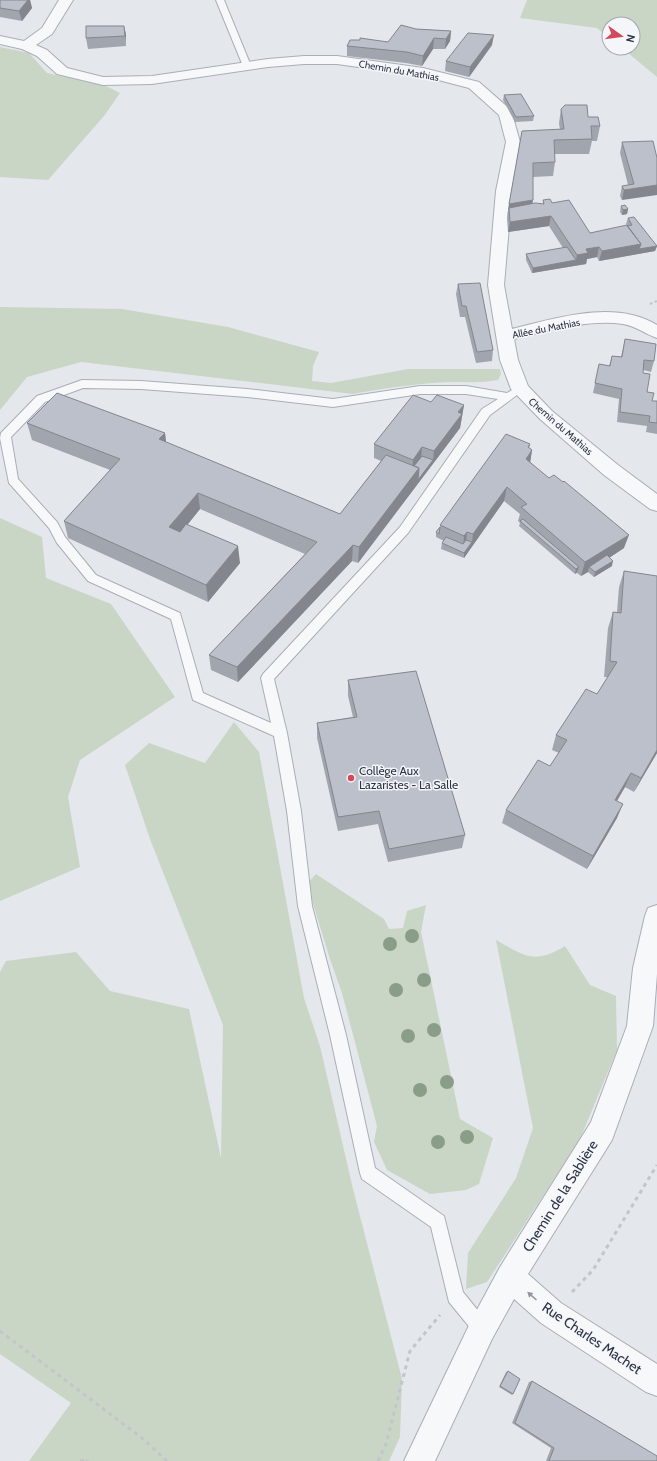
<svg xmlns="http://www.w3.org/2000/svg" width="657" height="1461" font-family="Cabin,sans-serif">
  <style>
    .green { fill: #c9d6c5 }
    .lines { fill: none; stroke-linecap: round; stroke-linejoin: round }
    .lane-casing { stroke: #a9aeb7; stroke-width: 2 }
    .street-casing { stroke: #a9aeb7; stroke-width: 2 }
    .path-far1 { stroke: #c2c5cb; stroke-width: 2; stroke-dasharray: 2.5 2.5; stroke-linecap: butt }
    .path { stroke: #c2c5cb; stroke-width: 3; stroke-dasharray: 4 4; stroke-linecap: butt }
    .lane { fill: #f7f8fa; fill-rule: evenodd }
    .street { fill: #f7f8fa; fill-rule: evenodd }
    .tree { fill: #899d89 }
    .wall { fill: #a1a5ae }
    .shaded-wall { fill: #83868d }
    .building { fill: #bbc0ca; stroke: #83868d }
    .oneway { fill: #9196a0 }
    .poi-dot { fill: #d1495b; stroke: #f4f6f9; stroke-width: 1.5 }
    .labels { text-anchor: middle; stroke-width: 3; stroke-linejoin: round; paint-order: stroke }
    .far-street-label { font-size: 10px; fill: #2b3445; stroke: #f4f6f9 }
    .poi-label { font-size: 12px; fill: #2b3445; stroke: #f4f6f9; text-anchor: start }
    .near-street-label { font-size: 14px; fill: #2b3445; stroke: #f4f6f9 }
  </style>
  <rect width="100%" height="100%" fill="#e4e7ec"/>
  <path class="green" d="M527,0H657V77L622,48H633V24H609V38L597,28L520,18Z
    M0,47L29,53L47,73L106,86L120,93L104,116L48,180L0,177Z
    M0,307L122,309L228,327L319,352L313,366L312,381L331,383L408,369H500L501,374L498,380C483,383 468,382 452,382C418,383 386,388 353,394L81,362L27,377L0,410Z
    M0,518L42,537L46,578L111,604L175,697L80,760L68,797L80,867L0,901Z
    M234,722L259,752L304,998L320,1046L353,1189L402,1379L400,1437L389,1461H29L71,1403L0,1354V972L6,961L76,952L110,991L189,1009L221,1158L223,1025L150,839L125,765L149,743L205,763Z
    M316,874L384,919L389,929L403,928L407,911L426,905L421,932L460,1119L493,1138L479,1184L466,1190L430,1194L387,1170L374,1142L377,1126L342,993L330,959L307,884Z
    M496,940C525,956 534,965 565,946L590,985L616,996L617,1050L580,1139L487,1282L466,1289L468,1253L516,1178L533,1128Z"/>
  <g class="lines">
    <g class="lane-casing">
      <path id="lane" d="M216,0H224L251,66L250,68L243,66Z
        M82,380L141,381L247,389L333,399L420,386H466L507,393L520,385L525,389L490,415L408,533L274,679L287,733L301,811L312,906L346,1035L375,1168L444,1216L463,1292L488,1323L491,1329L488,1335L482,1338L476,1335L449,1302L431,1227L362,1179L360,1173L330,1035L298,906L287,811L274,736L193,700L171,619L88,581L57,543L49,528L9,483L0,438L1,433L37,396ZM83,388L141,389L247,397L333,407L420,394H466L498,399L482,409L400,527L263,674L261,678L271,723L203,693L180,613L96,575L65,537L57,522L18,479L11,437L45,402Z"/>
    </g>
    <g class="street-casing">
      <path id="street" d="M59,0H73L52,34L36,45L47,50L67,68L103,77L152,76L268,59L304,56H337L423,68L479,82L511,110L520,142L512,191L504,285L512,329C556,318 615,299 657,325V338C645,334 636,326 623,324C587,319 549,331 514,339L518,360L528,386L552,411L618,465L657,494V511L650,509L604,475L540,419L511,389L500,360L488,285L496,191L506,142L499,115L469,88L423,76L337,64H304L268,67L152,84L103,85L57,74L37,56L22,49L0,44V36L24,41L42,28Z
        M657,905V974L653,1026L612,1140L528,1274L561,1303L657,1364V1396L646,1392L541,1323L514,1299L492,1339L435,1461H404L472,1319L500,1267L591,1122L627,1026L633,968L645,916L648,908Z"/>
    </g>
    <path class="path-far1" d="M650,304L657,301"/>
    <path class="path" d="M572,1292L593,1270L657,1165
      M0,1331L142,1438L167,1461
      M80,1461L87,1459V1461
      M378,1461L386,1444L410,1351L440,1315"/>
    <use href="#lane" class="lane"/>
    <use href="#street" class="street"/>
  </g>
  <g class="tree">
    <circle cx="412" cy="936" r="7"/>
    <circle cx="390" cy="944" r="7"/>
    <circle cx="424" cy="980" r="7"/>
    <circle cx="396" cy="990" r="7"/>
    <circle cx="434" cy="1030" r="7"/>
    <circle cx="408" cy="1036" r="7"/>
    <circle cx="447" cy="1082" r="7"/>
    <circle cx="420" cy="1090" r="7"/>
    <circle cx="467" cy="1137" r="7"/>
    <circle cx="438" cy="1142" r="7"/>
  </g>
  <path class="wall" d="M0,0H30L32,8L22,21L0,17Z
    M124,26L126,46L88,49L86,38Z
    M416,29L451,31L450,41L445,49H433L422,66L406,63L347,56V46L388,42Z
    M492,45L469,77L445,71L446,61Z
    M504,95L534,116L533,121L515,122L503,100Z
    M561,109L588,117L600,126L597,141H592L589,154H555V162L553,176L533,177L532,204H543V200L552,203L590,233L628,226L626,224L628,218L657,246L655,251L599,261L597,257L587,259L586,264L532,273L526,260V254L563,248L549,226L508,232L507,218L509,204L522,131L560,130L559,123Z
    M622,142L657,158L622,200L620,196L622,186L628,185L620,153Z
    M621,206L628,209L627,214L622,215L620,212Z
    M458,284L493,350L492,361L476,363L465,317H460L456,294Z
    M625,339L654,361L651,372L643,370V373L647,392L652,401H657V434L646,432L647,426L617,422L619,399L593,393L599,364L609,366L612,356L621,357Z
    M464,405L460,428L358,563L352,561L238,682L211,670L209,655L305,554L200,509L187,525L240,563L208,602L68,538L64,521L110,470L32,440L27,423L165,433L166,443L340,514L381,461L374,458V444Z
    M529,448L532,450L530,462L624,548L609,558L612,566L594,577L588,572L581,576L577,573L575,574L519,526L520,523L518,521L520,514L504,501L464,558L441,549L442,543L444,541L436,537V532L440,527V525Z
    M624,571L657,753L634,792L625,787L617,801V818L587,869L502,823L506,810L550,766L559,753L552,750L556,735L597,694L608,677H604L608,628L613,612H617L619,587Z
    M348,680L465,835L462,848L388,862L378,824L338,831L317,738V723L353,717L348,696Z
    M508,1371L513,1394L512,1395L499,1387L506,1372Z
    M532,1381L657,1461H546L551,1448L512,1423L529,1382Z"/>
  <path class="shaded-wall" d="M28,0H30L32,8L22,21L19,11Z
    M124,26L126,34V46Z
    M451,31L450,41L445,49L446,39Z
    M494,35L492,45L469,77L470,67Z
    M434,38L433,49L422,66L423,56Z
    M657,185V195L622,200L624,190Z
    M533,200L531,214L509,208L507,218L509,204Z
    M628,209L627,214L622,215L623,210Z
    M551,216L549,226L508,232L510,222Z
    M641,244L638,254L599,261L602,251Z
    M657,246L655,251L638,254L639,249Z
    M599,247L597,257L587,259L586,264L532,273L533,268L576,260L577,255L586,249Z
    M464,405L460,428L358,563L359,547L419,468L433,460L434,451L458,412Z
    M165,433L167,450L159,439Z
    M530,444L527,457L532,450L530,464L524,473L528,447Z
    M422,447L421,461L412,474L413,460Z
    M507,487L504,501L464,558V553L472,542L473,534Z
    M198,493L200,509L172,544L169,527Z
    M467,532L466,545L463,549L464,536Z
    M629,535L624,548L592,569L589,567L588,572L581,576L585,562Z
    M353,545L352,561L238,682L237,667Z
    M238,546L240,563L208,602L206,585Z
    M613,561L612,566L594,577L595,572Z
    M579,567L577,572L575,574L576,569Z
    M657,750V753L634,792L641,778Z
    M631,773L625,787L609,814L615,800Z
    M623,804L617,818L587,869L593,856Z"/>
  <path class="building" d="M0,0H28L19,11L0,8Z
    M401,25L416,29L451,31L446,39L434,38L423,56L407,52L347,46L350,40H360V38L388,42Z
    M86,26H124L125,36L86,38Z
    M468,33L494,35L470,67L446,61Z
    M521,94L534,116L516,117L504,95Z
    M565,105H587L588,117H598L600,126H591L592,139L554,140L555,162L533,163V200L509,204L522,131L564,129L561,109Z
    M653,141L657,158V185L624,190L622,186L634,184L622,142Z
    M550,199L552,203L569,200L590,233L627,225L641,244L602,251L599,247L586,249L588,253L577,255L551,216L510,222L509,208L535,203L544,204L543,200Z
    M625,205L628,209L623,210L621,206Z
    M634,217L657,246L639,249L641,244L627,226L632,225L628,218Z
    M567,247L576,260L533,268L526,254Z
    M480,283L493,350L477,352L466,306H462L458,284Z
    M625,339L656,344L654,361L644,360L643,373L650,374L647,392L654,393L652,401H657V423L649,422L650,416L620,412L622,389L595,383L599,364L610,366L612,356L622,357Z
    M57,393L165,433L159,439L340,514L386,455L419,468L359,547L353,545L237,667L209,655L317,542L198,493L169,527L180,532L186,524L238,546L206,585L64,521L120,459L27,423Z
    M413,395L431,402L437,395L464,405L458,412L462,414L434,451L422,447L413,460L374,444Z
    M506,434L530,444L528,447L532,450L526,459L549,478L554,475L563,482L564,481L629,535L585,562L521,507L527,504L507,487L473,534L467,532L464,536L440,525Z
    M422,456L433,460L418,480L419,468L414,466Z
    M523,519L579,567L576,569L520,521Z
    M440,527L439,534L436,532Z
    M446,537L463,544L466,540L472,542L464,553L442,543Z
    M607,555L613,561L595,572L589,567Z
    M624,571L657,576V750L641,778L631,773L615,800L623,804L593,856L506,810L538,760L550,766L567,740L556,735L586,689L597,694L617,662L610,661L613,612L621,613Z
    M416,671L465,835L389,849L379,811L338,817L317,723L357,717L348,680Z
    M508,1371L520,1379L513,1394L500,1386Z
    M532,1381L657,1456V1461H549L554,1448L515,1423Z"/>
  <defs><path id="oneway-solid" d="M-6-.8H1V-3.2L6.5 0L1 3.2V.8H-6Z"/></defs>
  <use class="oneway" href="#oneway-solid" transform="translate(532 1296) rotate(-138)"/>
  <circle class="poi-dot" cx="351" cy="778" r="4"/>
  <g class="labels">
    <g class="far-street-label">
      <text transform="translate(399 70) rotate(10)" y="4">Chemin du Mathias</text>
      <text transform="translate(546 328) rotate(-11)" y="4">Allée du Mathias</text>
      <text transform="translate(561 426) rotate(41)" y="4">Chemin du Mathias</text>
    </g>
    <g class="poi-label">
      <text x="359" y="775">Collège Aux<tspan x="359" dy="14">Lazaristes - La Salle</tspan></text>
    </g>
    <g class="near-street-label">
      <text transform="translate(560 1196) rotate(-58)" y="5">Chemin de la Sablière</text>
      <text transform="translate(592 1338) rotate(34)" y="5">Rue Charles Machet</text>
    </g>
  </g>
  <g transform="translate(621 36) rotate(104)"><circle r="19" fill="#f4f6f9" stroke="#a4a8b1"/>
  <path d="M0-3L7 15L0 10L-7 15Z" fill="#d1495b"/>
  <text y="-6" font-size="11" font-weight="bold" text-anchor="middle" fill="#2b3445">N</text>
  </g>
</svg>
